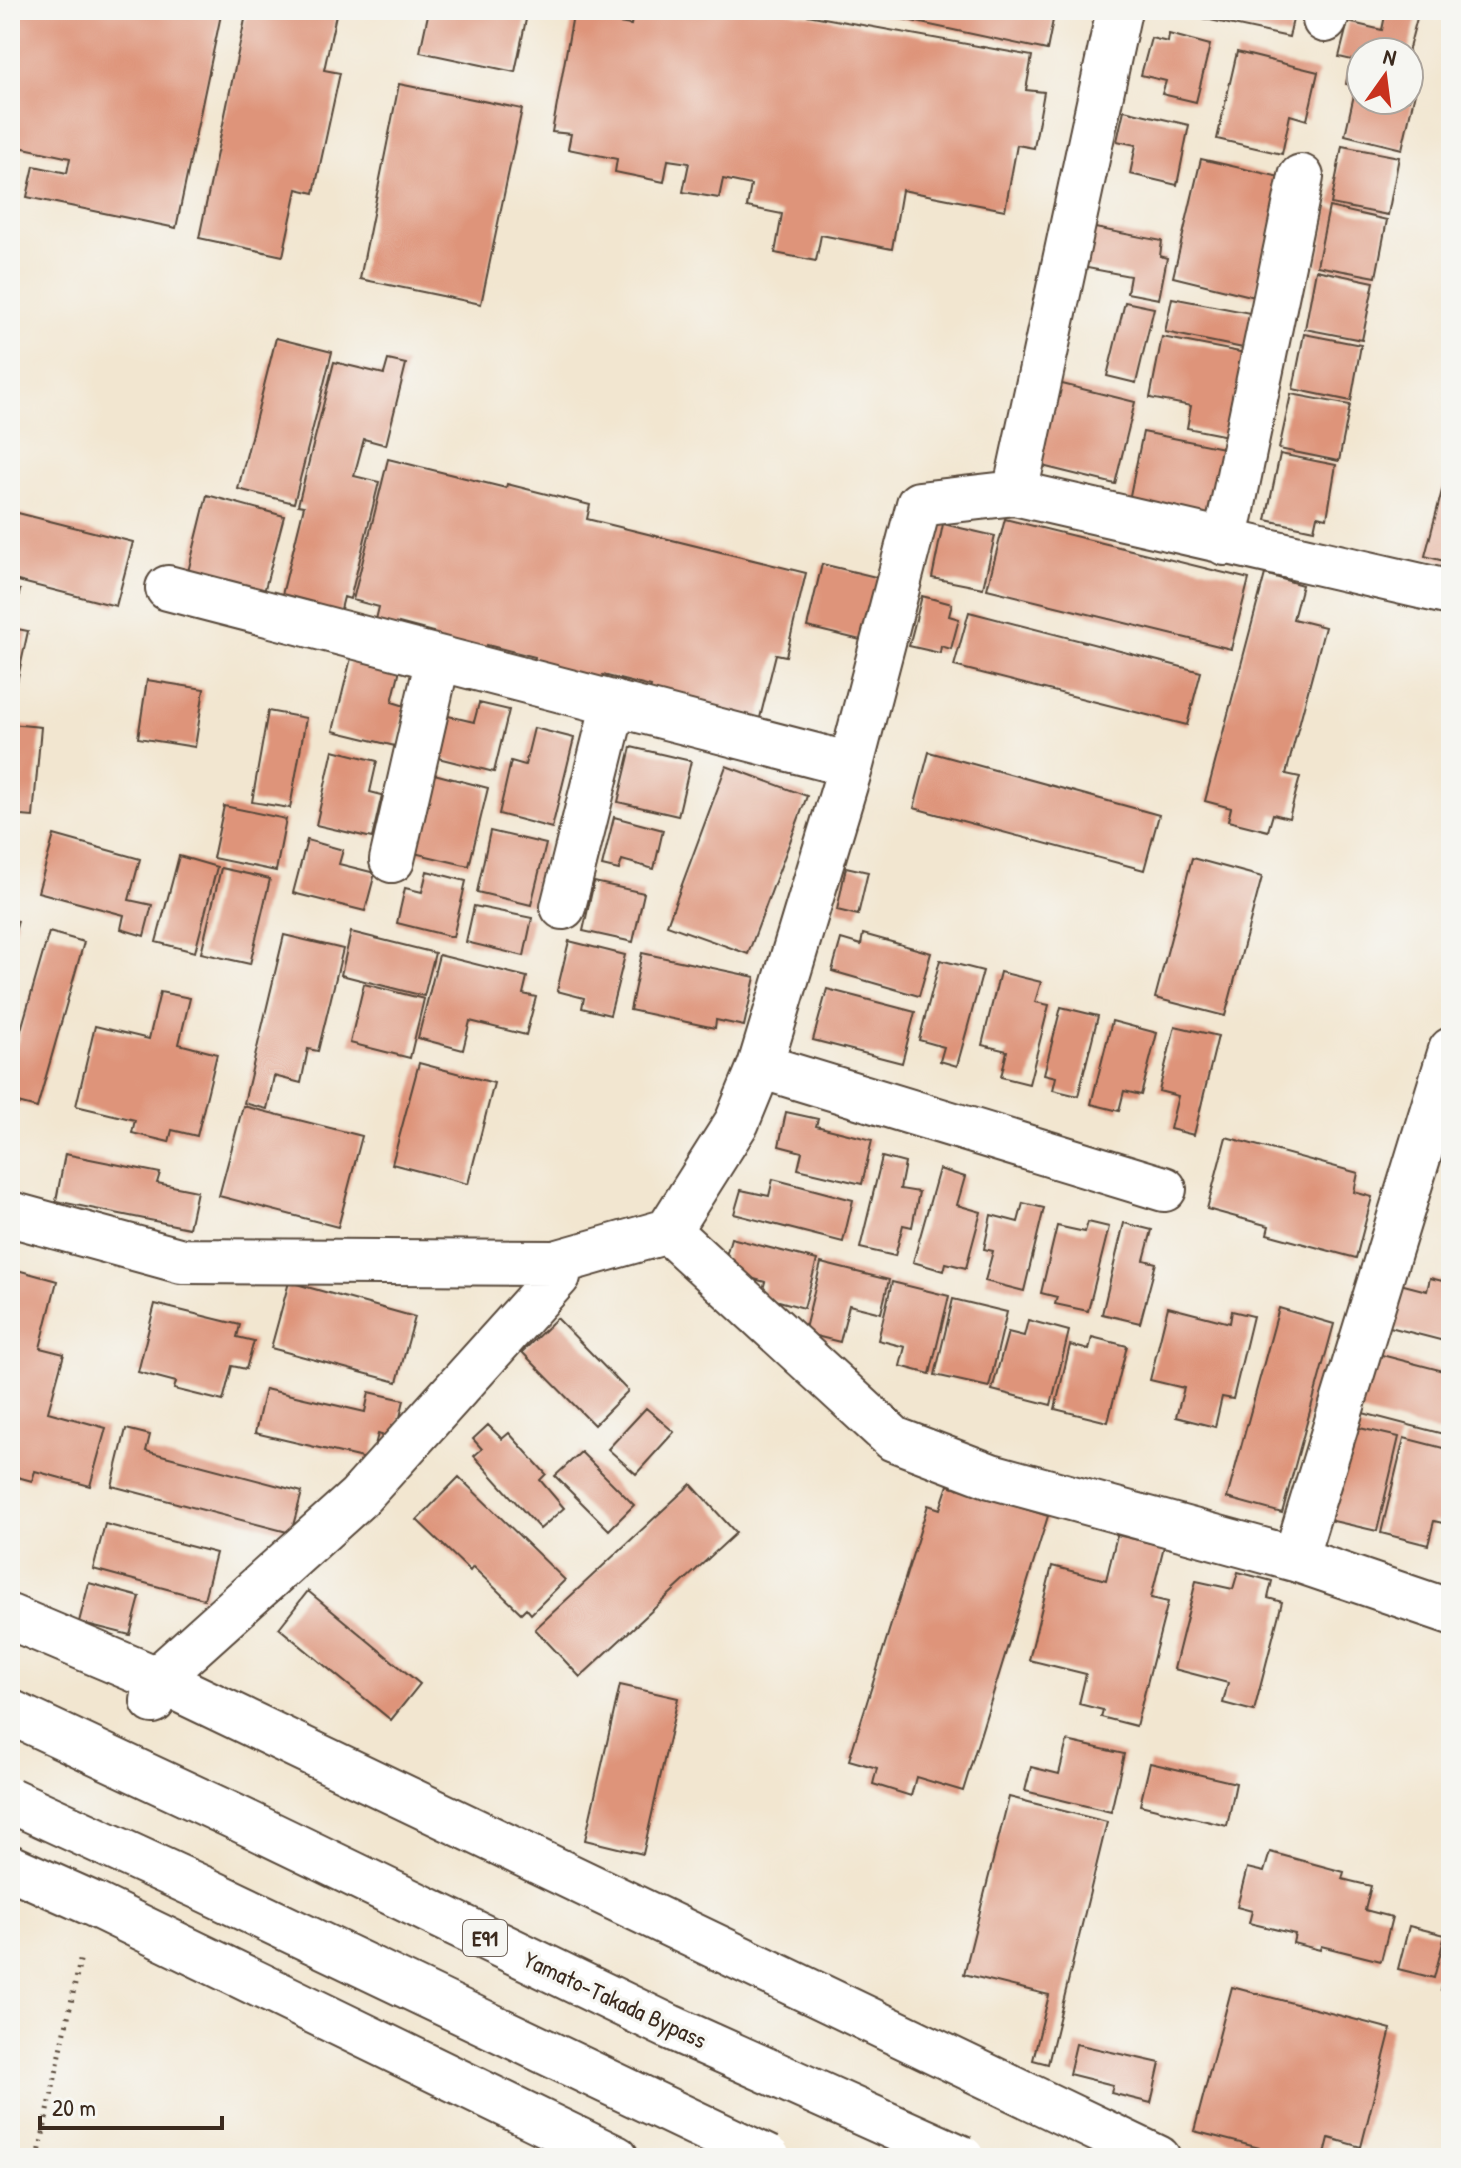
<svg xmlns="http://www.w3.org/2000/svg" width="1461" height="2168" font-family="'Patrick Hand',sans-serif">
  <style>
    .building { fill: #de947a }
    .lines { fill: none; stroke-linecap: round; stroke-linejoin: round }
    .minor-casing { stroke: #564639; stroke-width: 48 }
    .path { stroke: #564639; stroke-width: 5; stroke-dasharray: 2 6; stroke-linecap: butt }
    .minor { stroke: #fff; stroke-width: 44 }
    .trunk-bridge-casing { stroke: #564639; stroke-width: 48; stroke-linecap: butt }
    .trunk-bridge { stroke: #fff; stroke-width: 44 }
    .labels { text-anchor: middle; stroke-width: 7; stroke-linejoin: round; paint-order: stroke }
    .shield { fill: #f6f6f2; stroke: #73675e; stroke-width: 2 }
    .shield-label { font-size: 22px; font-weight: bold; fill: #3b2a1e }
    .street-label { font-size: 24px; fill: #3b2a1e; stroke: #f6f6f2 }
  </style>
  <rect width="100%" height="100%" fill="#f6f6f2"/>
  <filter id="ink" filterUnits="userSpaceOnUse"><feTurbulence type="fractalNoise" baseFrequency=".0125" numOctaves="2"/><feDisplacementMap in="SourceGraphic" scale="16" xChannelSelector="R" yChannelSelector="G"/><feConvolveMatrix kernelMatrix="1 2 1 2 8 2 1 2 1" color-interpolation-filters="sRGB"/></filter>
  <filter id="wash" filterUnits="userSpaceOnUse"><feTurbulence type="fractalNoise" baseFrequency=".006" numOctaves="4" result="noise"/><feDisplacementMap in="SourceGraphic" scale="32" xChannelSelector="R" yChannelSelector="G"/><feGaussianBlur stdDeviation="1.8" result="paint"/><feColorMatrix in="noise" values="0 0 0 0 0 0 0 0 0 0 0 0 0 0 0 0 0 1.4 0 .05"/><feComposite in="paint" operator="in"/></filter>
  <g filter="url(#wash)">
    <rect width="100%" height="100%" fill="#f2e6d0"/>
    <g id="blocks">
      <path class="building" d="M10,10H222L176,228L27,197L34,166L67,173L70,158L10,145Z
        M247,10H337L324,70L340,73L314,193L297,189L283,256L199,238Z
        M429,10H528L515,72L420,52Z
        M634,10H780L1032,56L1026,90L1044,92L1034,148L1017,145L1005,210L902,190L892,249L821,235L816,261L775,253L782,214L747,207L751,185L723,179L719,198L683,192L689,163L668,160L664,182L615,172L617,159L568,149L571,134L552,132L573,15L631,25Z
        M860,10H1055L1047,50Z
        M1156,10H1176L1175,15Z
        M1182,10H1295L1289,37L1182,14Z
        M1386,11L1417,18L1408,52H1361V62L1339,57L1348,22L1382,30Z
        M1169,34L1210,45L1196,102L1162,94L1166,81L1141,75L1151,38L1168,42Z
        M1237,52L1318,72L1307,120L1290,115L1282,154L1217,139Z
        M1349,68L1361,71V100H1409V82L1417,84L1402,149L1345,135L1356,86L1346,84Z
        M399,84L522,109L481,304L360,279Z
        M1124,110L1189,125L1177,185L1130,174L1136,145L1117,141Z
        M1342,146L1399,157L1388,215L1331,204Z
        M1201,159L1284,178L1255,297L1173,277Z
        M1329,207L1387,220L1376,277L1317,266Z
        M1090,227L1162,241L1160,256L1167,258L1159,299L1127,293L1130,276L1082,267Z
        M1316,270L1374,282L1362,340L1305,329Z
        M1172,298L1255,314L1248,349L1165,332Z
        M1125,302L1154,308L1136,383L1107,376Z
        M1304,334L1361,345L1351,401L1293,389Z
        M1162,337L1245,353L1228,436L1187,428L1191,406L1150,398Z
        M276,338L332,352L294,503L238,489Z
        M388,360L406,364L386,445L364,439L354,476L379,482L350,599L344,597L337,625L278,611L304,506L298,505L334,362L384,374Z
        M1050,381L1135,402L1115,484L1030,463Z
        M1291,394L1350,405L1339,461L1279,449Z
        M1143,432L1228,449L1211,534L1127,510Z
        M1280,454L1336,465L1327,518L1317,516L1314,530L1266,520Z
        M388,459L506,488L507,484L590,505L587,519L806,573L786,656L776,654L758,726L648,699L651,687L603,675L600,686L532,669L535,657L487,645L484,658L430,645L433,632L399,623L396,638L373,632L379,607L353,600Z
        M1450,460H1451V563L1425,556Z
        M207,495L284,516L262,600L186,580Z
        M10,511L133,542L116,606L10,579Z
        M1005,519L1249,579L1231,649L987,589Z
        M943,524L995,536L983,588L932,578Z
        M822,564L884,579L869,642L807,627Z
        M1265,574L1302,585L1293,619L1325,627L1286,774L1300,777L1289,818L1273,814L1268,831L1228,821L1231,808L1205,801Z
        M10,588L20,590L12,628L28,631L17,682L10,680Z
        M922,596L952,604L949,616L959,619L951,649L941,646L940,653L909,646Z
        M969,612L1201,672L1187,725L954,666Z
        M351,658L400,669L392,702L405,706L395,746L333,731Z
        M147,680L204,689L195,747L138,738Z
        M479,703L509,710L494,772L438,758L448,716L474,722Z
        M268,711L306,718L290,808L252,802Z
        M10,724L41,727L33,817L10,815Z
        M534,728L574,738L552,828L499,814L511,761L525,765Z
        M631,747L691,761L678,816L618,802Z
        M333,750L377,761L370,792L382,795L372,838L316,825Z
        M929,752L1159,815L1144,870L914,808Z
        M726,766L807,796L748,954L667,925Z
        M434,774L488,788L469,866L414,853Z
        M224,806L286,819L276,871L213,858Z
        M614,817L663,830L654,869L622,860L619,870L602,866Z
        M490,831L546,844L531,905L477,892Z
        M54,835L140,859L129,900L152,905L144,936L121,929L124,915L38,892Z
        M307,840L343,850L339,864L375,873L365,911L293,893Z
        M179,856L217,867L195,952L156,942Z
        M1192,858L1262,877L1225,1016L1155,998Z
        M846,867L868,872L858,915L837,910Z
        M221,868L270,879L250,964L201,953Z
        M427,871L466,881L453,937L397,923L405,888L422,892Z
        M594,882L644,893L633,942L583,931Z
        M474,906L532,918L524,956L466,942Z
        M10,919L18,921L11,946H10Z
        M49,932L84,942L37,1108L10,1101V1068Z
        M351,932L435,953L424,996L341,975Z
        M863,934L931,953L919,996L832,971L841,939L861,945Z
        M284,935L343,949L318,1051L308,1049L301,1083L274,1076L267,1109L244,1103Z
        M569,941L625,955L610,1015L582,1008L584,998L557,991Z
        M642,953L755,977L744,1026L716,1020L715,1028L630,1010Z
        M439,955L527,977L523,994L536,997L526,1035L470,1021L463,1050L418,1038Z
        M940,960L983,971L957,1066L940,1061L944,1047L919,1040Z
        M1000,972L1041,982L1035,1002L1049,1005L1029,1084L1001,1077L1007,1051L982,1045Z
        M364,984L424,999L410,1058L350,1043Z
        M827,989L915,1012L902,1063L813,1040Z
        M160,992L190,998L179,1044L217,1054L197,1136L172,1130L169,1142L132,1133L135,1120L76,1106L95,1026L149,1039Z
        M1061,1007L1098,1016L1078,1096L1053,1090L1056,1077L1044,1074Z
        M1112,1021L1157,1033L1141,1095L1124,1091L1119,1111L1091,1104Z
        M1175,1026L1218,1036L1194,1135L1170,1129L1178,1096L1159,1091Z
        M419,1063L494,1083L468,1184L392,1164Z
        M243,1106L362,1136L338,1227L219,1196Z
        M786,1112L818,1119L816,1126L872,1140L862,1184L798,1169L802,1152L779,1146Z
        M1226,1137L1358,1173L1354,1192L1372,1197L1356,1258L1267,1234L1269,1226L1207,1209Z
        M65,1154L160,1173L157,1183L197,1191L189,1228L56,1201Z
        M882,1157L905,1163L900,1189L919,1192L912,1227L903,1225L895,1256L860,1248Z
        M939,1169L965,1177L957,1205L981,1212L966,1268L946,1263L944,1271L913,1262Z
        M773,1179L853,1200L843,1242L734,1214L741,1190L769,1196Z
        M1023,1203L1044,1208L1024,1291L985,1281L993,1251L984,1249L991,1215L1018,1222Z
        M1088,1222L1109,1227L1088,1311L1055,1304L1057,1297L1041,1293L1057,1226L1085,1232Z
        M1124,1223L1152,1230L1144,1260L1156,1263L1140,1323L1102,1314Z
        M731,1238L817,1260L804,1308L761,1296L765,1282L722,1270Z
        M821,1263L889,1280L881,1313L849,1305L840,1342L804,1333Z
        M10,1268L57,1281L40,1348L64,1354L48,1412L106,1428L90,1486L35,1471L32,1481L10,1475Z
        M1430,1278L1451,1283V1359L1444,1357L1448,1342L1382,1325L1392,1282L1427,1291Z
        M289,1282L415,1317L397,1382L271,1348Z
        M892,1282L949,1296L930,1374L900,1366L905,1347L878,1340Z
        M953,1299L1007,1312L989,1387L935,1375Z
        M155,1304L240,1325L237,1337L254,1341L246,1369L232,1366L223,1401L174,1389L176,1382L138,1372Z
        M1168,1307L1230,1323L1232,1311L1253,1316L1233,1399L1222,1397L1215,1427L1176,1417L1184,1388L1150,1380Z
        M1279,1308L1334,1324L1282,1513L1227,1498Z
        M557,1318L628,1391L594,1425L522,1352Z
        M1028,1320L1069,1331L1051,1405L992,1390L1008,1332L1024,1336Z
        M1092,1337L1127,1346L1108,1422L1055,1409L1070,1345L1089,1350Z
        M1374,1353L1451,1373V1436L1359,1412Z
        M265,1389L365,1412L369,1392L404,1400L395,1439L378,1434L371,1460L255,1433Z
        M646,1408L674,1432L636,1474L608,1449Z
        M488,1425L502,1439L509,1433L546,1474L540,1480L564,1508L540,1529L474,1456L482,1449L473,1439Z
        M1351,1426L1399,1437L1377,1531L1329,1520Z
        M126,1429L150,1435L146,1451L302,1492L291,1533L112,1486Z
        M1404,1438L1451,1450V1525L1434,1521L1428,1545L1381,1533Z
        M581,1452L634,1505L609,1530L555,1476Z
        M459,1477L565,1580L531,1614L526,1608L521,1613L473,1567L470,1571L417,1520Z
        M691,1484L736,1533L580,1677L535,1629Z
        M948,1485L1048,1516L963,1791L916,1777L911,1796L873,1784L877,1768L849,1760L928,1505L940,1509Z
        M105,1524L216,1553L204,1599L93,1569Z
        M1117,1535L1164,1546L1151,1598L1168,1602L1136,1726L1101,1717L1103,1710L1079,1704L1086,1674L1029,1660L1052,1566L1106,1580Z
        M1238,1572L1272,1581L1268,1598L1282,1602L1254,1711L1223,1703L1228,1683L1174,1669L1196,1581L1233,1589Z
        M89,1583L140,1597L130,1635L79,1622Z
        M308,1591L420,1684L391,1720L279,1628Z
        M620,1685L678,1698L643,1854L585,1840Z
        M1067,1741L1124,1754L1111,1812L1025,1791L1031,1767L1059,1774Z
        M1150,1763L1236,1783L1227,1826L1140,1805Z
        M1009,1797L1107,1822L1048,2064L1033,2060L1049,1995L964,1974Z
        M1270,1852L1344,1872L1342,1879L1371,1886L1365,1910L1392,1917L1381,1961L1321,1946L1320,1950L1293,1943L1295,1934L1249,1923L1252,1911L1237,1907L1247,1868L1264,1872Z
        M1409,1926L1445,1935L1434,1978L1398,1969Z
        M1450,1956H1451V1993L1441,1990Z
        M1232,1987L1391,2029L1361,2147L1329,2138L1324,2158H1298L1194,2131Z
        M1076,2044L1160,2063L1151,2103L1111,2093L1113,2085L1069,2074Z"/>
    </g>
  </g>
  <g filter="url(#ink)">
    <use href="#blocks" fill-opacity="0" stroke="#564639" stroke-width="2"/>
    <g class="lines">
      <g class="minor-casing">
        <path id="minor" d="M1325,20L1328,10
          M1015,493L1119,10
          M1225,543L1301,177
          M168,588L851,765
          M392,860L438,658
          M563,907L614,703
          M760,1066L1164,1189
          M10,1214L182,1261L555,1263L668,1231L737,1122L760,1066L851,765L919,504L1015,493L1451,593
          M668,1231L894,1439L991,1476L1295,1559L1451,1612
          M1295,1559L1451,1050
          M10,1617L157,1679L1158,2158
          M153,1701L157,1679L359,1497L558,1276L555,1263
          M10,1867L93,1904L616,2158"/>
      </g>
      <path class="path" d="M38,2158L81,1956"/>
      <use href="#minor" class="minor"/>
      <g class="trunk-bridge-casing">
        <path id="trunk-bridge" d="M10,1712L233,1816L670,2027L962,2158
          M10,1800L204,1889L768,2158"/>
      </g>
      <use href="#trunk-bridge" class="trunk-bridge"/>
    </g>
  </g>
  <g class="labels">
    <rect class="shield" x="463" y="1920" width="44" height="36" rx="6"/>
    <g class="shield-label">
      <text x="485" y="1946">E91</text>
    </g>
    <g class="street-label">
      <text transform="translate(615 2000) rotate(25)" y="8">Yamato-Takada Bypass</text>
    </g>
  </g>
  <rect width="1461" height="2168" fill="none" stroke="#f6f6f2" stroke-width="40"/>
  <g transform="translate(1385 76) rotate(14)"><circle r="38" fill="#f6f6f2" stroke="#aba49d" stroke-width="2"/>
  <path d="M0-6L14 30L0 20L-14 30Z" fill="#c8321e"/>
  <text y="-12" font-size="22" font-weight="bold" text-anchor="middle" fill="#3b2a1e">N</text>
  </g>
  <path d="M40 2116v12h182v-12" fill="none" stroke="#3b2a1e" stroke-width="4"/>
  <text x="52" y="2116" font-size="24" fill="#3b2a1e" stroke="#f6f6f2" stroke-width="6" paint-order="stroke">20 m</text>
</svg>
